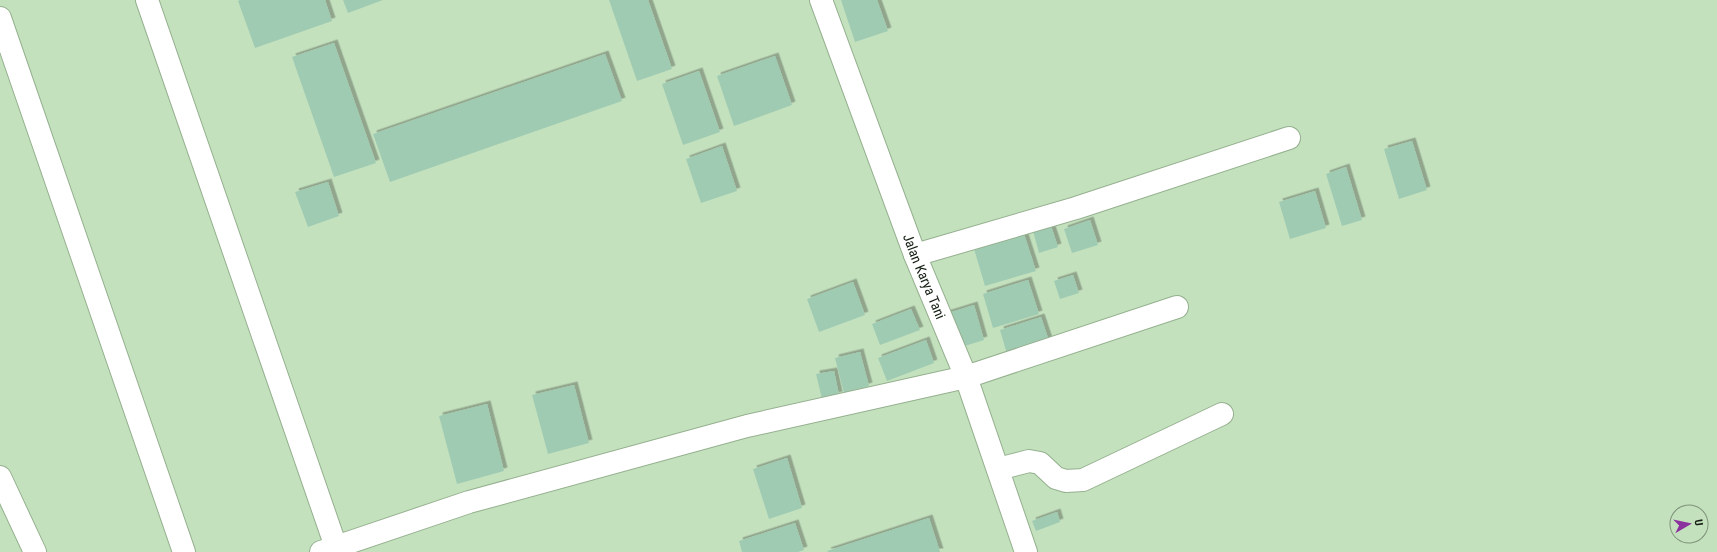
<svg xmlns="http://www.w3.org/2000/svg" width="1717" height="552" font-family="'Roboto Condensed',sans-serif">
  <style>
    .building { fill: #a0cbb3; filter: url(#shadow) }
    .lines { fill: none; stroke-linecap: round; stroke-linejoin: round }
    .minor-casing { stroke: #95b08f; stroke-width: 24 }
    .minor { stroke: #fff; stroke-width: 22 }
    .labels { text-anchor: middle; stroke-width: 3; stroke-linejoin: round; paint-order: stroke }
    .street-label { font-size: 14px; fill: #141e12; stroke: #c4e1be }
  </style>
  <defs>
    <filter id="shadow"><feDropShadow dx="3.5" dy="-3.5" stdDeviation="0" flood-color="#0004"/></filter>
  </defs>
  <rect width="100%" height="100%" fill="#c4e1be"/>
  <path class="building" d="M240,0H325L332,21L255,48L238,1Z
    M343,0H383L348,13Z
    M609,0H648L672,69L637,81Z
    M841,0H877L888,31L855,42Z
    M334,43L376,163L334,177L292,57Z
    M605,54L622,101L390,182L373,134Z
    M775,56L792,105L734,126L717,76Z
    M699,71L720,132L683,145L662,84Z
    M1412,141L1427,190L1399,199L1384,149Z
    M722,146L737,191L701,203L686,159Z
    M1346,167L1362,220L1342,226L1326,174Z
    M328,182L339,216L308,227L295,192Z
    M1315,191L1326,228L1290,239L1279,202Z
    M1090,220L1098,245L1072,253L1064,229Z
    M1051,226L1058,247L1039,253L1033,231Z
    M1024,234L1036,271L985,286L974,249Z
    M1073,275L1079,293L1060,299L1054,281Z
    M1028,280L1039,314L993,328L983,294Z
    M853,282L865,315L819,332L807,299Z
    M974,305L984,340L955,349L945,314Z
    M911,309L920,330L880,345L872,324Z
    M1041,317L1049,341L1007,354L1000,330Z
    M926,340L934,363L887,381L878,358Z
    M860,352L869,386L844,393L835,358Z
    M834,371L839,395L822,399L816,374Z
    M574,385L589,443L548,454L532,395Z
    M487,404L504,471L457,484L439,416Z
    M787,458L802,508L769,519L753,469Z
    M1057,512L1060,522L1036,531L1032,521Z
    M929,518L940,552H828L827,551Z
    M795,523L804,550L798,552H742L739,541Z"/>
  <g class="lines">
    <g class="minor-casing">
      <g id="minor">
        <path d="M147,0L336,547"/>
        <path id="s1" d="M821,0L915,255L966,377L1026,552"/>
        <path d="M0,18L184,552"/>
        <path d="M915,255L1076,208L1289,138"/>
        <path d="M998,469L1029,461L1040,463L1056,478L1066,481L1083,480L1222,414"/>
        <path d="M0,477L35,552"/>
        <path d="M321,552L469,502L747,426L966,377L1177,307"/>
      </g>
    </g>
    <use href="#minor" class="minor"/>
  </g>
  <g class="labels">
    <g class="street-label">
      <text dy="5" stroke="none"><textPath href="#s1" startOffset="295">Jalan Karya Tani</textPath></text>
    </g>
  </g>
  <g transform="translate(1689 524) rotate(81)"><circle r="19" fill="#c4e1be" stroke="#7e9379"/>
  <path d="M0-3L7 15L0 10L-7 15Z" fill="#8c329e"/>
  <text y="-6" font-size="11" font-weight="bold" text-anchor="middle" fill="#141e12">U</text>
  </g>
</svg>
